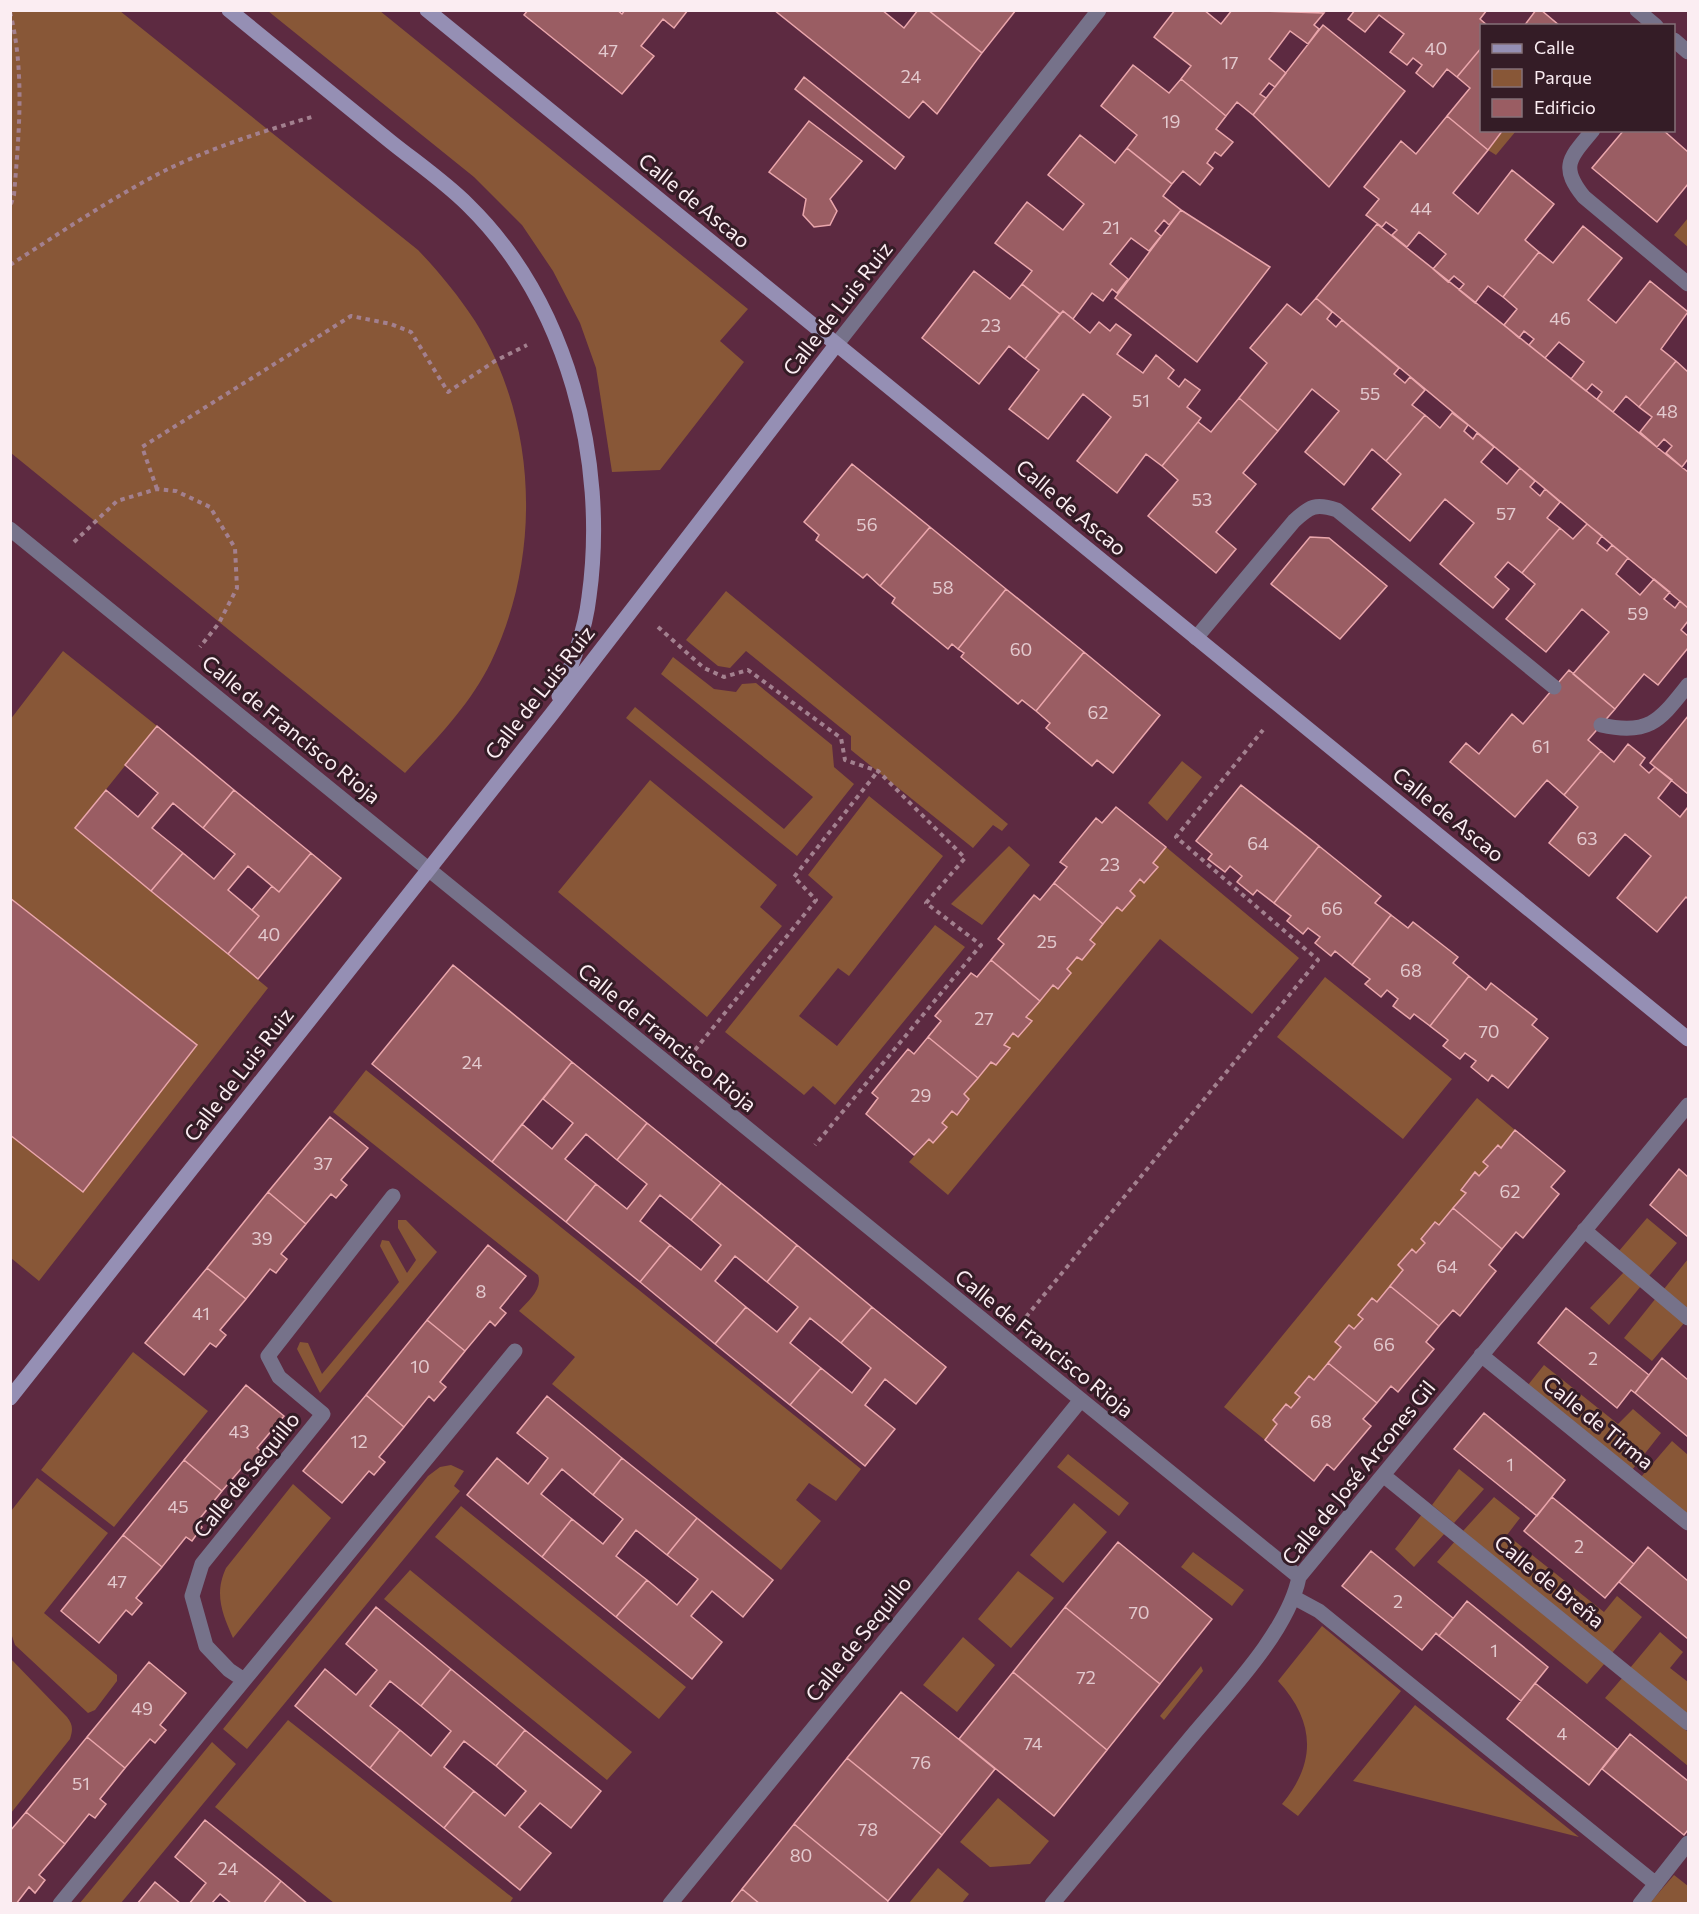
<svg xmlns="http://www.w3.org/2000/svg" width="1699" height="1914" font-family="Commissioner,sans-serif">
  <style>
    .green { fill: #885737 }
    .building { fill: #9a5d63; stroke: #eaa6ac; stroke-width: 1.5 }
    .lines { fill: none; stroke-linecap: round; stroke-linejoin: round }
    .path { stroke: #a3808f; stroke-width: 4; stroke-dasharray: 4.5 4.5; stroke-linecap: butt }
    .lane { stroke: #76728a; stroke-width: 15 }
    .street { stroke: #76728a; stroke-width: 15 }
    .secondary { stroke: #958fb4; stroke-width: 15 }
    .labels { text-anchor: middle; stroke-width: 6; stroke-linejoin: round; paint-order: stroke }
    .number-label { font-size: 18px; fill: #e3c9ce }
    .street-label { font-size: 21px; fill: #fbedf2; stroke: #341c26 }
  </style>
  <rect width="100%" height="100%" fill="#5d2a41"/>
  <path class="green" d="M10,11H120L418,250C439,272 458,295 475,321C538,421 542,556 491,662C470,705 437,738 405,773L11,453Z
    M268,11H380L748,309L720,341L744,362L660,470L612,472L596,368L580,323L553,271L522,225L474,177Z
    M1503,131H1516L1496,155L1488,150Z
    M1688,218V247L1674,235Z
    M726,591L1008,824L1002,831L993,825L973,848L851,750V736L746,651L730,668L718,666L686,640Z
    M63,651L157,726L75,828L268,988L39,1281L11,1258L10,720Z
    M673,657L714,689L736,692L742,684L756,683L832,745L834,767L854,784L797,856L626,718L635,707L784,829L813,797L661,674Z
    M1182,761L1202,777L1167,821L1148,803Z
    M650,780L777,885L760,907L782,926L707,1017L558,892Z
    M869,796L943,856L849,976L838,968L799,1016L837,1046L935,925L965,947L835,1105L813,1086L804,1095L725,1032L833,897L808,875Z
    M1009,846L1030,865L982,925L951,904Z
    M1166,847L1299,958L1252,1014L1160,939L948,1195L909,1162L929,1139L933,1142L946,1127L942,1123L952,1111L957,1115L969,1099L964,1094L991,1062L1009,1048L1004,1045L1013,1033L1018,1037L1031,1022L1026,1017L1053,985L1058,989L1071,973L1067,969L1077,957L1082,960L1095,944L1090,940L1117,907L1122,911L1134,896L1130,891L1140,879L1144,883L1158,868L1153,863Z
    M1325,977L1452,1079L1403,1139L1277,1037Z
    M366,1070L861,1469L836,1501L809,1483L796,1500L821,1521L781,1570L552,1384L575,1357L519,1311C528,1301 543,1289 538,1275L333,1112Z
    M1477,1098L1515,1130L1501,1148L1497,1146L1484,1161L1488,1166L1479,1176L1474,1173L1461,1189L1466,1193L1439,1225L1434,1222L1421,1239L1425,1243L1416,1253L1412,1249L1403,1270L1377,1302L1372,1299L1358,1314L1363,1319L1354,1329L1335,1342L1341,1347L1314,1380L1308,1376L1296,1392L1300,1397L1291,1408L1286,1404L1273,1420L1277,1424L1265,1440L1224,1407Z
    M1647,1218L1677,1243L1649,1276L1619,1251Z
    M398,1220H406L437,1252L320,1393L297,1349L300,1342L308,1343L322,1374L399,1282L380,1246L382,1240L389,1241L407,1273L416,1260L398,1228Z
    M1688,1259V1309L1664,1289Z
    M1624,1272L1641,1286L1609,1325L1590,1308Z
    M1656,1298L1685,1322L1652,1361L1624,1338Z
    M133,1352L208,1411L114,1527L41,1470Z
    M1544,1365L1618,1424L1633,1409L1661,1433L1632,1470L1528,1385Z
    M1672,1441L1688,1455V1516L1641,1477Z
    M1068,1454L1129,1503L1119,1516L1057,1467Z
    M451,1465L464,1471L454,1486L460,1491L247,1749L223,1729L428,1476L440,1467Z
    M1459,1469L1484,1489L1454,1523L1432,1505Z
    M37,1478L108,1533L44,1613L117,1675V1681L95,1710L88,1713L15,1645L11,1633V1511Z
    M293,1484L331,1518L233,1638C222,1613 214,1594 226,1568Z
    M1494,1497L1520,1518L1507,1535L1604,1612L1617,1596L1642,1617L1612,1653L1463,1531Z
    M1074,1503L1107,1532L1063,1583L1030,1555Z
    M461,1506L686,1687L659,1719L435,1537Z
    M1423,1513L1446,1532L1414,1567L1395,1549Z
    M1456,1540L1605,1663L1587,1684L1437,1562Z
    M1193,1552L1244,1590L1232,1606L1181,1567Z
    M410,1570L632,1752L607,1780L384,1599Z
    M1018,1571L1054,1598L1011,1648L978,1619Z
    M1322,1626L1401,1691L1298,1816L1282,1804C1317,1762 1315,1721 1278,1681Z
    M1660,1632L1683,1652L1670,1668L1688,1682V1716L1630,1668Z
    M963,1637L995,1665L957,1712L923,1685Z
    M11,1659L67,1717C73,1725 73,1729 70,1739L11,1813Z
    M1201,1666L1203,1671L1164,1720L1160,1716Z
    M1623,1677L1688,1732V1766L1605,1698Z
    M1415,1705L1579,1837L1353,1781Z
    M288,1720L513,1898L509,1904L334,1903L215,1807Z
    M212,1742L236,1764L121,1903H80Z
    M998,1798L1049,1841L1030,1864L990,1867L960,1842Z
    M938,1868L969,1894L962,1903H909Z
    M1674,1875L1688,1886V1903L1649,1904Z"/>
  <path class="building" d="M528,10H617L622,14L625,10H688L674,28L663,19L641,46L654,56L622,94L524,15Z
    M774,10H882L904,28L918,10H928L982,53L937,114L923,101L909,118Z
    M928,10H1016L982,53Z
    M1175,10H1204L1221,24L1232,10L1324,13L1314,25L1319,29L1308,44L1290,31L1269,59L1286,73L1275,87L1269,83L1260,94L1266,98L1253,115L1237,102L1226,116L1181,79L1191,66L1154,37Z
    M1355,10H1487L1480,19L1488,26H1482V47L1457,77L1447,69L1433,87L1416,73L1422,65L1413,58L1407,65L1390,52L1404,34L1379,15L1365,32L1348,19Z
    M1536,10H1541L1560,26H1524Z
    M1323,25L1405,91L1329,187L1253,115Z
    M1482,47V130H1503L1488,150L1447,116L1470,88L1457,77Z
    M1133,65L1169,93L1181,79L1226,116L1216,129L1233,142L1221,156L1215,152L1207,163L1213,168L1200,185L1183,171L1172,184L1127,148L1137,135L1101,106Z
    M804,77L904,157L895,169L795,89Z
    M1447,116L1488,150L1453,193L1478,214L1512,170L1554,204L1525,240L1539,252L1503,297L1488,286L1475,303L1459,290L1464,284L1454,276L1448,282L1433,269L1446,254L1419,232L1407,247L1392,235L1397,230L1386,222L1382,227L1366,215L1379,199L1364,187L1401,141L1416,154Z
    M809,121L862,161L830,199L837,211L830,225L814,227L803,215L806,199L769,172Z
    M1624,130H1663L1688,152V184L1657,222L1592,168Z
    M1080,135L1115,163L1127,148L1172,184L1163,196L1181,210L1169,225L1164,220L1155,231L1161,236L1149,251L1131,238L1110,264L1128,279L1117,293L1112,289L1103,301L1092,293L1073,319L1063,311L1060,314L1022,284L1032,271L995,243L1027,202L1063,230L1084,204L1048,175Z
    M1181,210L1270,267L1197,362L1115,298Z
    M1377,224L1688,472V608L1316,298Z
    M1583,226L1622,258L1588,300L1616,323L1650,281L1688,312L1661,349L1676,361L1639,407L1626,396L1613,412L1597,399L1602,392L1592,384L1586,391L1571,379L1584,362L1559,342L1545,358L1529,345L1534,339L1524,331L1519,338L1504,325L1517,309L1503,297L1539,252L1553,263Z
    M974,271L1010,299L1022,284L1060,314L1025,359L1009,346L979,384L922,338Z
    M1316,298L1332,312L1327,319L1336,327L1342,320L1399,368L1394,374L1405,383L1410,377L1425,390L1412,405L1425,415L1386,461L1372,449L1344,485L1305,452L1339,411L1312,389L1278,431L1239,398L1267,363L1250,348L1287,304L1301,315Z
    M1063,311L1090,333L1099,322L1110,331L1116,324L1131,335L1117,354L1143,373L1156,355L1174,370L1168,378L1179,387L1185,379L1200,390L1187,407L1201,418L1198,422L1162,466L1146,454L1117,493L1077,461L1111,417L1083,394L1048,439L1009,409L1039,370L1025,359Z
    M1676,361L1688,372V459L1682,467L1666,453L1672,446L1664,439L1657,447L1640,432L1652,417L1639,407Z
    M1239,398L1278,431L1243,473L1256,484L1216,532L1236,549L1216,573L1148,516L1178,480L1162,466L1198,422L1211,432Z
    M1452,413L1468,425L1464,431L1473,439L1477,433L1494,447L1481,462L1507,484L1520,468L1535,481L1530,487L1540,496L1545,489L1560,502L1547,518L1560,528L1522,573L1508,562L1495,577L1509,589L1493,608L1440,564L1474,523L1445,499L1410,541L1372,509L1401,474L1386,461L1425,415L1440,428Z
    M852,464L930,527L880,586L867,574L863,578L816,540L819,535L804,522Z
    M1587,524L1602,536L1597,543L1607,551L1612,545L1628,558L1616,574L1640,595L1654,579L1670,592L1664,599L1675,608L1680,601L1688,608V621L1681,630L1688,636V648L1658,685L1644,674L1615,709L1573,674L1609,632L1582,609L1546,652L1506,619L1535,584L1522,573L1560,528L1573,539Z
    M930,527L1006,589L958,649L952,644L948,649L892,603L895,598L880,586Z
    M1310,537L1329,538L1387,586L1340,639L1271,584Z
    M1006,589L1084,652L1036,711L1022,700L1018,704L961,657L964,653L958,649Z
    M1084,652L1160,715L1113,773L1097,760L1092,766L1046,728L1050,723L1036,711Z
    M1569,670L1615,709L1588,740L1601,751L1564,795L1547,780L1515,817L1450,762L1466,743L1479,754L1512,714L1523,724Z
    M1688,716V794L1650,763Z
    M157,726L234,790L203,828L173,803L152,828L183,853L151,891L75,828L106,790L138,817L158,793L125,765Z
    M1628,744L1645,758L1640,765L1649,773L1655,767L1672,780L1658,798L1680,817L1688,807V899L1686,897L1657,932L1617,898L1651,856L1625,834L1589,876L1549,843L1578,807L1564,795L1601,751L1614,762Z
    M1241,785L1319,846L1274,903L1257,890L1253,895L1237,882L1242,876L1230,866L1225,872L1208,859L1212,854L1196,841Z
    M234,790L311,853L279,892L248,866L228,890L259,916L228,954L151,891L183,853L214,879L235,854L203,828Z
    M1116,807L1166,847L1153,863L1158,867L1144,883L1140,879L1130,891L1135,896L1122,911L1117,907L1103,924L1054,883L1067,867L1060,862L1096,818L1102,823Z
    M1319,846L1381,896L1375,903L1391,915L1352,965L1335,951L1331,956L1315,943L1320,937L1308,928L1303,934L1287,921L1291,916L1274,903Z
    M311,853L341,878L258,979L228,954L259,916L252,910L272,886L279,892Z
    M1054,883L1103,924L1090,940L1095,944L1082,960L1077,957L1067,969L1071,973L1058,989L1053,985L1040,1001L991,960L1004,944L998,939L1034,895L1040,900Z
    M10,898L197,1045L83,1192L10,1135Z
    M1391,915L1408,928L1413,922L1458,957L1453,963L1469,976L1430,1026L1414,1014L1410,1019L1393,1006L1398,999L1387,990L1381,997L1365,984L1370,979L1352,965Z
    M991,960L1040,1001L1026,1017L1032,1021L1018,1037L1013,1033L1004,1045L1010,1048L996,1065L991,1062L978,1078L928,1037L941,1021L935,1016L971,973L977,977Z
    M453,965L572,1062L492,1162L372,1064Z
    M1469,976L1486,990L1491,983L1537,1019L1532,1025L1548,1038L1508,1088L1492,1075L1488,1081L1471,1067L1476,1061L1465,1053L1460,1059L1443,1046L1448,1040L1430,1026Z
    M928,1037L978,1078L964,1094L969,1099L957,1115L952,1111L942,1123L947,1127L933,1143L929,1139L914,1155L866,1114L878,1098L872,1093L908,1049L914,1054Z
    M572,1062L647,1123L617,1160L586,1134L565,1159L596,1184L566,1222L492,1162L522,1124L552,1149L573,1123L543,1099Z
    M330,1117L368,1148L341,1180L347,1185L336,1198L331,1194L306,1224L268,1192Z
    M647,1123L721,1183L691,1220L660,1195L640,1221L670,1245L640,1282L566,1222L596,1184L627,1209L647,1184L617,1160Z
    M1515,1130L1565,1171L1551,1187L1559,1194L1523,1238L1516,1232L1502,1249L1453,1208L1466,1193L1461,1190L1475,1172L1479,1176L1488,1166L1483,1162L1498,1145L1501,1148Z
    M1679,1169L1688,1177V1237L1650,1205Z
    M721,1183L797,1245L767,1282L735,1256L715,1281L746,1307L715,1344L640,1282L670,1245L701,1270L721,1245L691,1220Z
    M268,1192L306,1224L281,1254L287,1259L276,1273L270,1269L246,1299L207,1268Z
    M1453,1208L1502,1249L1489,1265L1496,1271L1460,1316L1453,1310L1439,1326L1390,1286L1403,1270L1398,1265L1412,1249L1416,1253L1425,1243L1421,1239L1435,1222L1439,1225Z
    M488,1245L526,1276L500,1308L506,1313L495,1326L490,1321L465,1351L427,1320Z
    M797,1245L872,1307L841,1343L810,1318L790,1343L821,1368L790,1405L715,1344L746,1307L777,1332L798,1307L767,1282Z
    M207,1268L246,1299L220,1330L226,1335L216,1347L210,1343L184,1375L145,1343Z
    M1390,1286L1439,1326L1426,1342L1434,1349L1398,1392L1391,1386L1377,1403L1328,1363L1341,1347L1335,1342L1349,1325L1354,1329L1363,1319L1358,1315L1372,1298L1377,1302Z
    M872,1307L946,1367L916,1404L885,1379L865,1405L895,1429L865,1466L790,1405L821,1368L852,1393L871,1368L841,1343Z
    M1566,1308L1649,1375L1635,1393L1631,1390L1617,1408L1538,1343Z
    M427,1320L465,1351L440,1382L446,1387L434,1401L429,1396L404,1427L366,1395Z
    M1662,1358L1688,1380V1437L1635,1393Z
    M1328,1363L1377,1403L1363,1419L1371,1426L1334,1470L1327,1464L1314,1481L1265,1440L1277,1424L1273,1420L1286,1404L1291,1408L1300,1397L1295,1393L1309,1376L1314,1380Z
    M246,1385L284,1416L257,1448L263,1453L252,1466L247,1462L222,1491L184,1460Z
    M366,1395L404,1427L379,1457L385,1462L374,1475L369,1471L342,1503L303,1471Z
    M547,1396L622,1458L593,1495L562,1469L541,1494L572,1519L542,1557L467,1495L497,1458L528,1484L548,1458L517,1433Z
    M1484,1413L1565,1480L1537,1516L1454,1449Z
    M622,1458L697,1518L667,1555L636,1530L616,1556L647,1580L616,1617L542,1557L572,1519L603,1544L623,1519L593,1495Z
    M184,1460L222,1491L197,1522L202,1527L192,1541L186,1537L162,1567L123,1535Z
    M1552,1497L1634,1564L1605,1598L1524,1531Z
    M697,1518L773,1580L743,1617L712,1591L691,1616L722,1642L692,1679L616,1617L647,1580L677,1605L698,1579L667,1555Z
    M123,1535L162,1567L136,1598L142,1603L132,1615L126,1610L99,1643L61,1611Z
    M1118,1542L1212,1619L1160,1684L1065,1607Z
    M1648,1547L1688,1581V1639L1619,1582Z
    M1371,1551L1453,1618L1439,1636L1436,1633L1422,1650L1342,1586Z
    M1467,1601L1548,1667L1521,1701L1439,1636Z
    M376,1607L451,1669L421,1706L390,1681L370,1706L400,1730L370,1768L295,1706L325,1669L356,1695L377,1670L346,1644Z
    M1065,1607L1160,1684L1107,1750L1013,1672Z
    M149,1662L186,1693L160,1725L166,1730L155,1743L150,1739L125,1768L87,1737Z
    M451,1669L525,1730L496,1766L464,1741L444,1767L474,1791L444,1828L370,1768L400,1730L431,1756L451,1731L421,1706Z
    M1013,1672L1107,1750L1054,1816L959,1739Z
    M1535,1683L1617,1749L1589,1785L1507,1719Z
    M901,1692L995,1769L942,1835L847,1758Z
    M525,1730L601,1791L571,1828L540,1803L519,1827L551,1853L520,1890L444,1828L474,1791L505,1816L526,1791L496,1766Z
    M1630,1734L1688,1781V1830L1684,1835L1602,1769Z
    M87,1737L125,1768L100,1799L106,1804L95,1818L89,1814L65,1844L26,1812Z
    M847,1758L942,1835L888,1901L794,1824Z
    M26,1812L65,1844L39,1875L45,1880L35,1893L29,1887L16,1904H10V1831Z
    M205,1820L281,1881L263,1904H232L220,1894L211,1904H189L206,1883L175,1857Z
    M794,1824L888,1901L887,1904H760L742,1889Z
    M281,1881L308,1904H263Z
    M155,1882L181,1904H137Z
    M742,1889L760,1904H730Z"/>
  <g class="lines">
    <path class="path" d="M10,12C25,71 19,134 14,195L10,207
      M10,265C60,233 110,199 162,172C208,149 263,131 312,117
      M157,489L142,447L351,316L391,324L411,332L448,392L495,361L527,345
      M74,542L117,501L157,489L176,491L210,507L235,548L237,588L219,623L200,647
      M658,627L704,668L724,677L748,670L841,738L845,760L878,771L965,858L926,903L981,945L815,1145
      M695,1050L816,900L794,877L878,771
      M1026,1317L1318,960L1176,837L1263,730"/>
    <path class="lane" d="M1593,130C1570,158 1559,166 1584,197L1688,284
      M1196,638L1294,521C1310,506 1316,503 1337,510L1554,687
      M1601,725C1650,736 1660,720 1688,685"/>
    <path class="street" d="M1637,10L1656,26
      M1674,40L1688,52
      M836,345L1099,10
      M10,529L1299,1577
      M1584,1230L1688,1318
      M1481,1355L1688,1523
      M1383,1475L1688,1723
      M1295,1598L1319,1611L1656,1884
      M244,1680L229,1670L206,1646L192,1596L202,1564L323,1414L279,1377L268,1356L393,1196
      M60,1904L515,1351
      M670,1904L1080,1401
      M1052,1904C1097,1850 1142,1796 1187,1742C1223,1698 1288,1633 1299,1577L1688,1105
      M1640,1904L1688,1843"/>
    <path class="secondary" d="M229,10C283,54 337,98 391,142C416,162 445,182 468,205C568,303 608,461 589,597C585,632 572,664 559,696
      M427,10L1688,1039
      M10,1398L551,715L836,345"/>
  </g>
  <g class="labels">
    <g class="number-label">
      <text x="1436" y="55">40</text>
      <text x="608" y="57">47</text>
      <text x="1230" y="69">17</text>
      <text x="911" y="83">24</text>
      <text x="1171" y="128">19</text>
      <text x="1421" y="215">44</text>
      <text x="1111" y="234">21</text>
      <text x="1560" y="325">46</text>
      <text x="991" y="332">23</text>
      <text x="1370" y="400">55</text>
      <text x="1141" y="407">51</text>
      <text x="1667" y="418">48</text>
      <text x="1202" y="506">53</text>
      <text x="1506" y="520">57</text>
      <text x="867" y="531">56</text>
      <text x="943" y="594">58</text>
      <text x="1638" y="620">59</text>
      <text x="1021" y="656">60</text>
      <text x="1098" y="719">62</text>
      <text x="1541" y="753">61</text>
      <text x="1587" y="845">63</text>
      <text x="1258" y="850">64</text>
      <text x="1110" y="871">23</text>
      <text x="1332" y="915">66</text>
      <text x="269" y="941">40</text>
      <text x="1047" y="948">25</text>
      <text x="1411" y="977">68</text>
      <text x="984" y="1025">27</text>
      <text x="1489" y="1038">70</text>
      <text x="472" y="1069">24</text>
      <text x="921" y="1102">29</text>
      <text x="323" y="1170">37</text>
      <text x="1510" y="1198">62</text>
      <text x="262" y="1245">39</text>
      <text x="1447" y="1273">64</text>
      <text x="481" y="1298">8</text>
      <text x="201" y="1320">41</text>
      <text x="1384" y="1351">66</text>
      <text x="1593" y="1365">2</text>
      <text x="420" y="1373">10</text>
      <text x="1321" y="1428">68</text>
      <text x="239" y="1438">43</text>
      <text x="359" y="1448">12</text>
      <text x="1510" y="1471">1</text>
      <text x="178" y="1513">45</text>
      <text x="1579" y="1553">2</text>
      <text x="117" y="1588">47</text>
      <text x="1398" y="1608">2</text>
      <text x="1139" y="1619">70</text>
      <text x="1494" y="1657">1</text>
      <text x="1086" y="1684">72</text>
      <text x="142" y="1715">49</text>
      <text x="1562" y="1740">4</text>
      <text x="1033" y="1750">74</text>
      <text x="921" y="1769">76</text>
      <text x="81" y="1790">51</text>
      <text x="868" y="1836">78</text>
      <text x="801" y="1862">80</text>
      <text x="228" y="1875">24</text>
    </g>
    <g class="street-label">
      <text transform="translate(694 201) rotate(39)" y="7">Calle de Ascao</text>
      <text transform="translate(838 309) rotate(-52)" y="7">Calle de Luis Ruiz</text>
      <text transform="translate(1071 508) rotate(40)" y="7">Calle de Ascao</text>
      <text transform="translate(540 693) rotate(-52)" y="7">Calle de Luis Ruiz</text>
      <text transform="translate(291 730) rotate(39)" y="7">Calle de Francisco Rioja</text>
      <text transform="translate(1448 815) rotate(39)" y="7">Calle de Ascao</text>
      <text transform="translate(667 1038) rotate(39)" y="7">Calle de Francisco Rioja</text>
      <text transform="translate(239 1075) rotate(-52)" y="7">Calle de Luis Ruiz</text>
      <text transform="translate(1044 1344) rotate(39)" y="7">Calle de Francisco Rioja</text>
      <text transform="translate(1598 1423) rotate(39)" y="7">Calle de Tirma</text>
      <text transform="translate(1359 1473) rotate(-51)" y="7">Calle de José Arcones Gil</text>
      <text transform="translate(247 1475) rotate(-51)" y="7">Calle de Sequillo</text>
      <text transform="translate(1549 1582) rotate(39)" y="7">Calle de Breña</text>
      <text transform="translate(859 1639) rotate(-51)" y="7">Calle de Sequillo</text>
    </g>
  </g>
  <rect width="1699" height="1914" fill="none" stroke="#fbedf2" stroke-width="24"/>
  <rect x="1480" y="24" width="195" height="108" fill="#341c26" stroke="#847078" stroke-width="1.5"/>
  <rect x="1492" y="44" width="30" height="9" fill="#958fb4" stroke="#847078" stroke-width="1.5"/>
  <text x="1534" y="54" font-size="18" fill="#fbedf2">Calle</text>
  <rect x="1492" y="69" width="30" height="18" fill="#885737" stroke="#847078" stroke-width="1.5"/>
  <text x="1534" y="84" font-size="18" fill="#fbedf2">Parque</text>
  <rect x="1492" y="99" width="30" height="18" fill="#9a5d63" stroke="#847078" stroke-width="1.5"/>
  <text x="1534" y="114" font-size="18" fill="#fbedf2">Edificio</text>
</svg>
